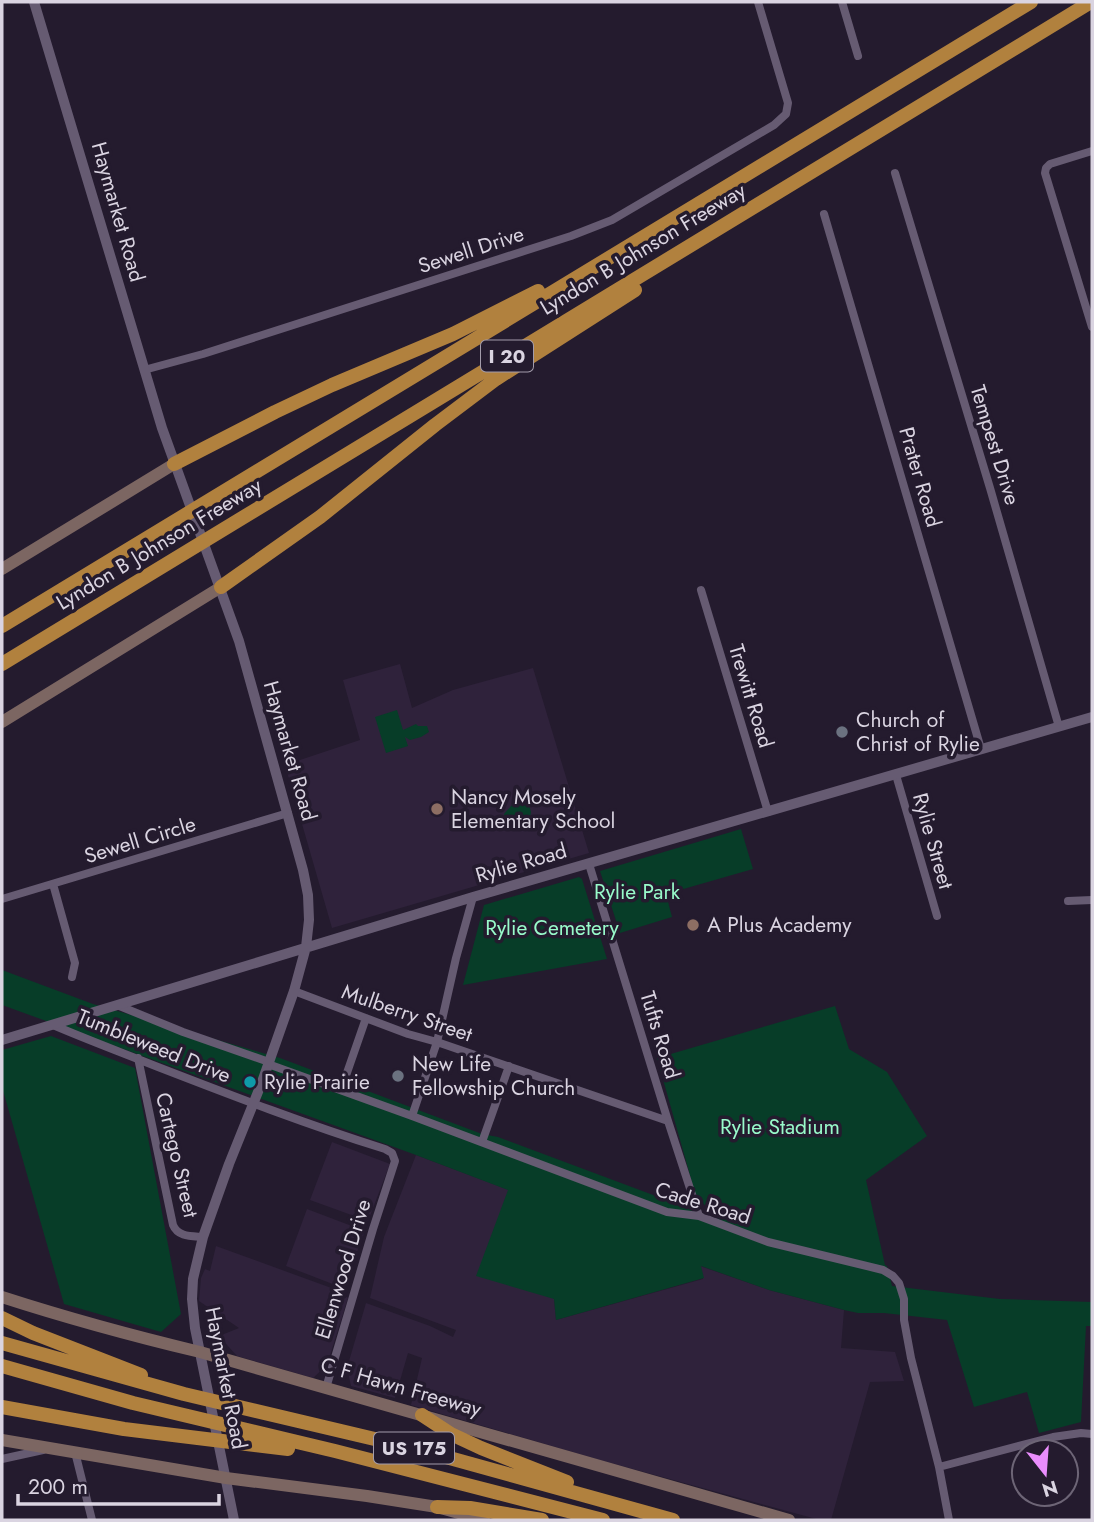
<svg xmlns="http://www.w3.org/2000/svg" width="1094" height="1522" font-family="Jost,sans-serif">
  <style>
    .built { fill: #2f223b }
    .green { fill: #073d28 }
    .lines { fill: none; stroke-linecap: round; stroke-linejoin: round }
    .minor { stroke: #665b72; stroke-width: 8 }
    .tertiary { stroke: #665b72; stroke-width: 10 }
    .secondary { stroke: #7c6662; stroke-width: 12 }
    .motorway { stroke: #b1813e; stroke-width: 14 }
    .worship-dot { fill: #6b7280; stroke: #241b2e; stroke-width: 2.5 }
    .education-dot { fill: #8d6e63; stroke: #241b2e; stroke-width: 2.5 }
    .culture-dot { fill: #0f9aa8; stroke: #241b2e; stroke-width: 2.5 }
    .labels { text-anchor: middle; stroke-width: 7; stroke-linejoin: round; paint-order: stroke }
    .shield { fill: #241b2e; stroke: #a39cab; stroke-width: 2 }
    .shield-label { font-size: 19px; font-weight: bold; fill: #dad4e1 }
    .street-label { font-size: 21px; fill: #dad4e1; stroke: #241b2e }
    .poi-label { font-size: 21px; fill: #dad4e1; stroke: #241b2e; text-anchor: start }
    .park-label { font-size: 21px; fill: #98faca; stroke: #241b2e }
  </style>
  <rect width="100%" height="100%" fill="#241b2e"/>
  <path class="built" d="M400,664L412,708L453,690L533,668L589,853L332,928L285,765L360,740L343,680Z
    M332,1142L390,1164L368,1221L310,1200Z
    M416,1155L509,1190L554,1299L556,1320L703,1279L700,1266L769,1290L844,1310L841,1348L895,1352L904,1381L870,1382L831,1520H820L600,1460L411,1405L422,1358L408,1353L395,1398L351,1386L347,1368L366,1303L430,1326L453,1337L456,1330L370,1298L384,1237Z
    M307,1209L365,1231L343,1288L286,1266Z
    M216,1246L337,1290L348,1298L327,1365L313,1378L237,1356L219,1336L239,1328L199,1301L201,1278L205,1269L210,1271Z"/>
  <path class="green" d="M397,710L403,730L416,724L418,726H427L429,732L421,737L410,740L405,737L408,746L386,753L375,717Z
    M518,801L522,803L523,801L529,805L531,812L530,818L521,823L513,820L507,821L505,819L504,814L513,804Z
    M741,829L753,869L666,894L672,917L620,933L600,871Z
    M579,877L582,879L607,959L463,985L484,905Z
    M2,970L93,1004L280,1058L482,1134L498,1137L720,1220L710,1212L695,1193L657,1058L835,1006L849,1049L887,1072L927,1136L866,1180L885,1265L887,1266L892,1286L1000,1299L1092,1302V1326H1086L1081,1422L1039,1433L1027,1392L974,1407L947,1320L884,1313H858L844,1310L769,1290L701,1266L704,1278L556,1320L554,1299L476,1276L508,1190L416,1155L2,1005Z
    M51,1036L135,1068L181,1314L161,1332L64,1304L2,1087V1050Z"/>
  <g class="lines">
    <path class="minor" d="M842,2L858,56
      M1092,151L1050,164L1046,168L1045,173L1092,327
      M895,173L990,488L1059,727
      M824,214L981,749
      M144,370L203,354L571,236L612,220L774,125L786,114L788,103L758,2
      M701,590L768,812
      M896,775L937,916
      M589,864L668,1121L699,1216
      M53,884L75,963L72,977
      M2,899L288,813
      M1068,901L1092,900
      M294,991L408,1034L437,1042L668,1121
      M117,1005L183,1032L269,1062
      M53,1025C88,1040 123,1053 158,1067C233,1096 308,1125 385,1149L392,1153L395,1161L373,1229L326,1388
      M138,1058L173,1225C178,1237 191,1236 203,1237
      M268,1064L412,1116L667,1212L699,1216L768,1242L883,1270L893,1276L899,1283L904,1299V1320L911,1358L939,1467L949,1520
      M341,1090L366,1018
      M412,1116L437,1042L456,958L473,897
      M482,1142L509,1066
      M75,1452L92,1520
      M2,1459L43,1450
      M939,1467L1053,1437L1081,1433L1092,1434"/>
    <path class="tertiary" d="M34,2L162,428L239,641L303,870L308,895L309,920L306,947L294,991L262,1082L229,1164L203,1237L193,1279L192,1299L195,1328L234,1520
      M2,1040L473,897L1092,717"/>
    <path class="secondary" d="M2,569L174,464
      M2,722L221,587
      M2,1297C67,1318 133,1336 200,1352L789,1520
      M2,1440L226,1478L367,1496L437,1507L484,1520"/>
    <path class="motorway" d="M174,464L275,412L332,385L453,334L538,291
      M221,587L320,517L435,425L496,379L635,290
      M2,626L1031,2
      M2,664L1091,2
      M2,1318L33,1333L141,1375
      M2,1343L184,1394L417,1449L673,1520
      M2,1366L133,1403L335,1451L603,1520
      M2,1407L124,1429L288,1449
      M422,1415L451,1434L481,1448L567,1482
      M437,1507L470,1508L542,1520"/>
  </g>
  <g class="worship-dot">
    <circle cx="842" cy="732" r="7"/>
    <circle cx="398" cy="1076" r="7"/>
  </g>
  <g class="education-dot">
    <circle cx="437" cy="809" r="7"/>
    <circle cx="693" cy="925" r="7"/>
  </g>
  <circle class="culture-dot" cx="250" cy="1082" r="7"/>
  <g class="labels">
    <g class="shield">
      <rect x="481" y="340.5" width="52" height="31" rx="5"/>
      <rect x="374" y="1432.5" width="80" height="31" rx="5"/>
    </g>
    <g class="shield-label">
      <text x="507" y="363">I 20</text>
      <text x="414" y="1455">US 175</text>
    </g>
    <g class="street-label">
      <text transform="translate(118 212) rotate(74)" y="7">Haymarket Road</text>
      <text transform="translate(643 249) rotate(-31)" y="7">Lyndon B Johnson Freeway</text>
      <text transform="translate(471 250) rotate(-18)" y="7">Sewell Drive</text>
      <text transform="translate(995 445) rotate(73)" y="7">Tempest Drive</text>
      <text transform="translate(920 477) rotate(74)" y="7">Prater Road</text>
      <text transform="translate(159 544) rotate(-31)" y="7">Lyndon B Johnson Freeway</text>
      <text transform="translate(751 696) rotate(73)" y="7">Trewitt Road</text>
      <text transform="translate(290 751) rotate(74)" y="7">Haymarket Road</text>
      <text transform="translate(140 840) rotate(-17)" y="7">Sewell Circle</text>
      <text transform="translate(933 841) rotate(74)" y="7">Rylie Street</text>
      <text transform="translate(521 863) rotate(-16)" y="7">Rylie Road</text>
      <text transform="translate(407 1013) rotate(19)" y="7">Mulberry Street</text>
      <text transform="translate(660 1035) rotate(73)" y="7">Tufts Road</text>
      <text transform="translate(154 1046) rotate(22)" y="7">Tumbleweed Drive</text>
      <text transform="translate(177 1155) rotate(77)" y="7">Cartego Street</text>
      <text transform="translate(703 1203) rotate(17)" y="7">Cade Road</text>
      <text transform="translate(343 1269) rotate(-73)" y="7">Ellenwood Drive</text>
      <text transform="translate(226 1378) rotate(79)" y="7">Haymarket Road</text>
      <text transform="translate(401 1387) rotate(16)" y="7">C F Hawn Freeway</text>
    </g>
    <g class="poi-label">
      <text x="856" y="727">Church of<tspan x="856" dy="24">Christ of Rylie</tspan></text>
      <text x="451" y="804">Nancy Mosely<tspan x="451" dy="24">Elementary School</tspan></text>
      <text x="707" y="932">A Plus Academy</text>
      <text x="412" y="1071">New Life<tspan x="412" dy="24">Fellowship Church</tspan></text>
      <text x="264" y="1089">Rylie Prairie</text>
    </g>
    <g class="park-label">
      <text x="637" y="899">Rylie Park</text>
      <text x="552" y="935">Rylie Cemetery</text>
      <text x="780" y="1134">Rylie Stadium</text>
    </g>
  </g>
  <rect width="1094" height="1522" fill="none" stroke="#dad4e1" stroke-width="7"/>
  <g transform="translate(1045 1473) rotate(163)"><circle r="33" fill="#241b2e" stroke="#6d6576" stroke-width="2"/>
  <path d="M0-5L12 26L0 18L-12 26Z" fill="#ea8dfd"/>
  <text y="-10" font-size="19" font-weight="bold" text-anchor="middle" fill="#dad4e1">N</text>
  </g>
  <path d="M18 1494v10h201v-10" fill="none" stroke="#dad4e1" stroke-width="3.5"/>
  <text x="28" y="1494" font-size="21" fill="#dad4e1" stroke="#241b2e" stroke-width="5" paint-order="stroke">200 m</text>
</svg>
